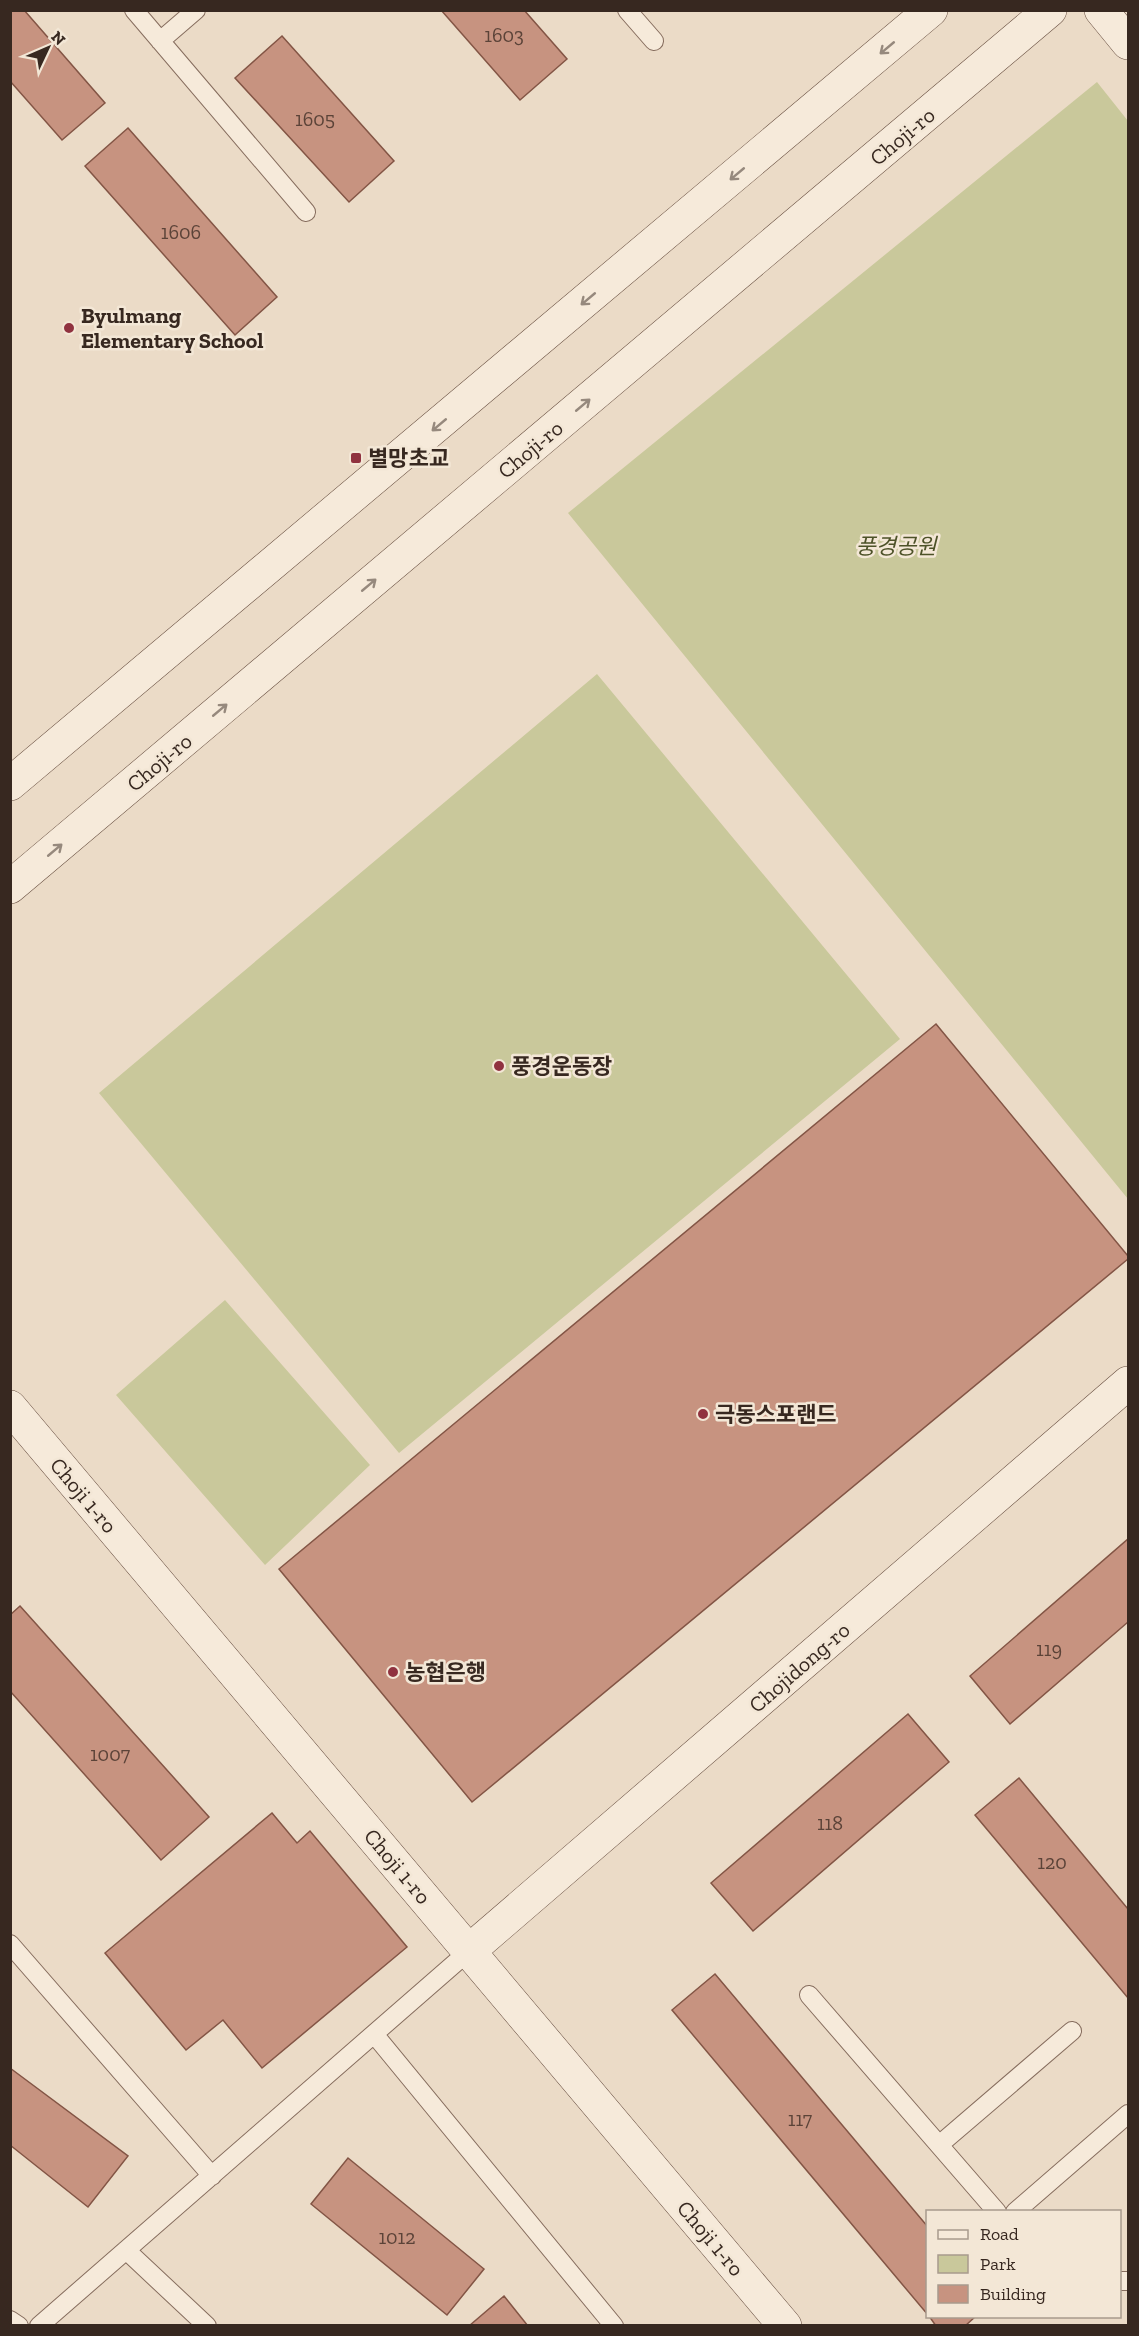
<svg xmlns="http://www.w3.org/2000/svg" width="1139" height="2336" font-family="'Zilla Slab','Noto Sans KR',serif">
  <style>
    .green { fill: #c9c89b }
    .building { fill: #c79380; stroke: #835545; stroke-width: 1.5 }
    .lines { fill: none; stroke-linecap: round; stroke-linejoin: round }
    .lane-casing { stroke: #866d5e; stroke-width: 20 }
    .secondary-casing { stroke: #684f41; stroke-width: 34 }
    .lane { stroke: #f6eada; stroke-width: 18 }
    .secondary { stroke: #f6eada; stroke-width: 33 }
    .oneway { stroke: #96897d }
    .poi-dot { fill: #90323f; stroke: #f3e7d6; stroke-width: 2 }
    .labels { text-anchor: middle; stroke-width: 5; stroke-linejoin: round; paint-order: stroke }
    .number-label { font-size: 20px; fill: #5b4338 }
    .street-label { font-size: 22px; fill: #372820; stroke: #f3e7d6 }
    .poi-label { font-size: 22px; font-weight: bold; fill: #372820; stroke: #f3e7d6; text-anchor: start }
    .park-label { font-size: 22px; font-style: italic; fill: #4d5228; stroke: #f3e7d6 }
  </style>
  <rect width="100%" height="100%" fill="#ebdbc7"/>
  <path class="green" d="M1097,82L1128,121V1199L568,513Z
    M597,674L900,1039L399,1453L99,1093Z
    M225,1300L370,1465L265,1565L116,1395Z"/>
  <path class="building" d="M10,10H24L105,103L62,140L10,81Z
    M441,10H524L567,59L520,100Z
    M282,36L394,161L349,202L235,78Z
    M128,128L277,297L235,335L85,166Z
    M936,1024L1128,1256V1259L472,1802L279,1569Z
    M1128,1539V1622L1010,1724L970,1676Z
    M20,1606L209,1817L161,1860L10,1691V1615Z
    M908,1714L949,1762L753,1931L711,1883Z
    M1019,1778L1128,1909V1998L975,1815Z
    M272,1813L297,1843L310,1831L407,1947L262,2068L223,2020L186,2050L105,1953Z
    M715,1974L928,2227V2315L672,2010Z
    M10,2068L128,2156L88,2207L10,2145Z
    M348,2158L484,2269L447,2315L311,2204Z
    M504,2296L528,2326H469Z
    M929,2316H976L965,2326H936Z"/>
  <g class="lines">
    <g class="lane-casing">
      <path id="lane" d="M134,10L306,212
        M627,10L654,41
        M160,41L196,10
        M10,1944L212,2176
        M809,1995L997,2212
        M374,2034L614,2326
        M939,2145L1072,2031
        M1015,2212L1128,2114
        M126,2250L207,2326
        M1120,2281H1128
        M10,2320L19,2326
        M39,2326L469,1951"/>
    </g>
    <g class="secondary-casing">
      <path id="secondary" d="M1101,10L1128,43
        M10,784L931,10
        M10,887L1050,10
        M10,1407L785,2326
        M469,1951L1128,1383"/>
    </g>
    <use href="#lane" class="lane"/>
    <use href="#secondary" class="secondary"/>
  </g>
  <defs><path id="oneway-shaft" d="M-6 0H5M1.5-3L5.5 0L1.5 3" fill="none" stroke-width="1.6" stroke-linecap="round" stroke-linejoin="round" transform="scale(1.5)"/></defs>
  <g class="oneway">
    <use href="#oneway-shaft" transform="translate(887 48) rotate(140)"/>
    <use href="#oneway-shaft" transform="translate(737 174) rotate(140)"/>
    <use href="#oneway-shaft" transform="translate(588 299) rotate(140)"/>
    <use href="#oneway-shaft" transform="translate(583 405) rotate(-40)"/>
    <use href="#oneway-shaft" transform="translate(439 425) rotate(140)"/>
    <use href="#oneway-shaft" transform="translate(369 585) rotate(-40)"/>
    <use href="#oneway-shaft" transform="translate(220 710) rotate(-40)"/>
    <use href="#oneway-shaft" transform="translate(55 850) rotate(-40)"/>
  </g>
  <g class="poi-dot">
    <circle cx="69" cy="328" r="6"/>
    <rect x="350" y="452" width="12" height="12" rx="3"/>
    <circle cx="499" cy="1066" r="6"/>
    <circle cx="703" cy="1414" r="6"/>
    <circle cx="393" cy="1672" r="6"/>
  </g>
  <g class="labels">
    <g class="number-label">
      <text x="504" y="42">1603</text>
      <text x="315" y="126">1605</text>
      <text x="181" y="239">1606</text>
      <text x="1049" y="1656">119</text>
      <text x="110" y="1761">1007</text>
      <text x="830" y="1830">118</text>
      <text x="1052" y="1869">120</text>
      <text x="800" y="2126">117</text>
      <text x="397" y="2244">1012</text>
    </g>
    <g class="street-label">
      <text transform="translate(902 136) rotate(-40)" y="8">Choji-ro</text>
      <text transform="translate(530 449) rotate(-40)" y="8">Choji-ro</text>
      <text transform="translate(159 762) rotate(-40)" y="8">Choji-ro</text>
      <text transform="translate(84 1495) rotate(50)" y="8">Choji 1-ro</text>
      <text transform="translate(799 1667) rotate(-41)" y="8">Chojidong-ro</text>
      <text transform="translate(398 1866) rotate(50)" y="8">Choji 1-ro</text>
      <text transform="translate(711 2238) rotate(50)" y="8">Choji 1-ro</text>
    </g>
    <g class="poi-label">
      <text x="81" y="323">Byulmang<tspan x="81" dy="25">Elementary School</tspan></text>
      <text x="368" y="466">별망초교</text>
      <text x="511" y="1074">풍경운동장</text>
      <text x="715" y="1422">극동스포랜드</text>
      <text x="405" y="1680">농협은행</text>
    </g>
    <g class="park-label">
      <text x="896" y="554">풍경공원</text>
    </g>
  </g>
  <rect width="1139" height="2336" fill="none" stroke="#372820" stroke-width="24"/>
  <rect x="926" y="2210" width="195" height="108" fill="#f3e7d6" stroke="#a89b8d" stroke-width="1.5"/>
  <rect x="938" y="2230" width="30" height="9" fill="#f6eada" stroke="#a89b8d" stroke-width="1.5"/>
  <text x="980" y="2240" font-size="18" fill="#372820">Road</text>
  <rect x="938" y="2255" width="30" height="18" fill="#c9c89b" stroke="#a89b8d" stroke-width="1.5"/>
  <text x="980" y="2270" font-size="18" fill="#372820">Park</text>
  <rect x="938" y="2285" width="30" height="18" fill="#c79380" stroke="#a89b8d" stroke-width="1.5"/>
  <text x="980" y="2300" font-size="18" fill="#372820">Building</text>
  <g transform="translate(48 48) rotate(46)" stroke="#f3e7d6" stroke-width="4.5" paint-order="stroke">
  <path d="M0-4.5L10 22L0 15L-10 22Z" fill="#372820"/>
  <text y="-9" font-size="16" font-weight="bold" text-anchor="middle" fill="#372820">N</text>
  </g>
</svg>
